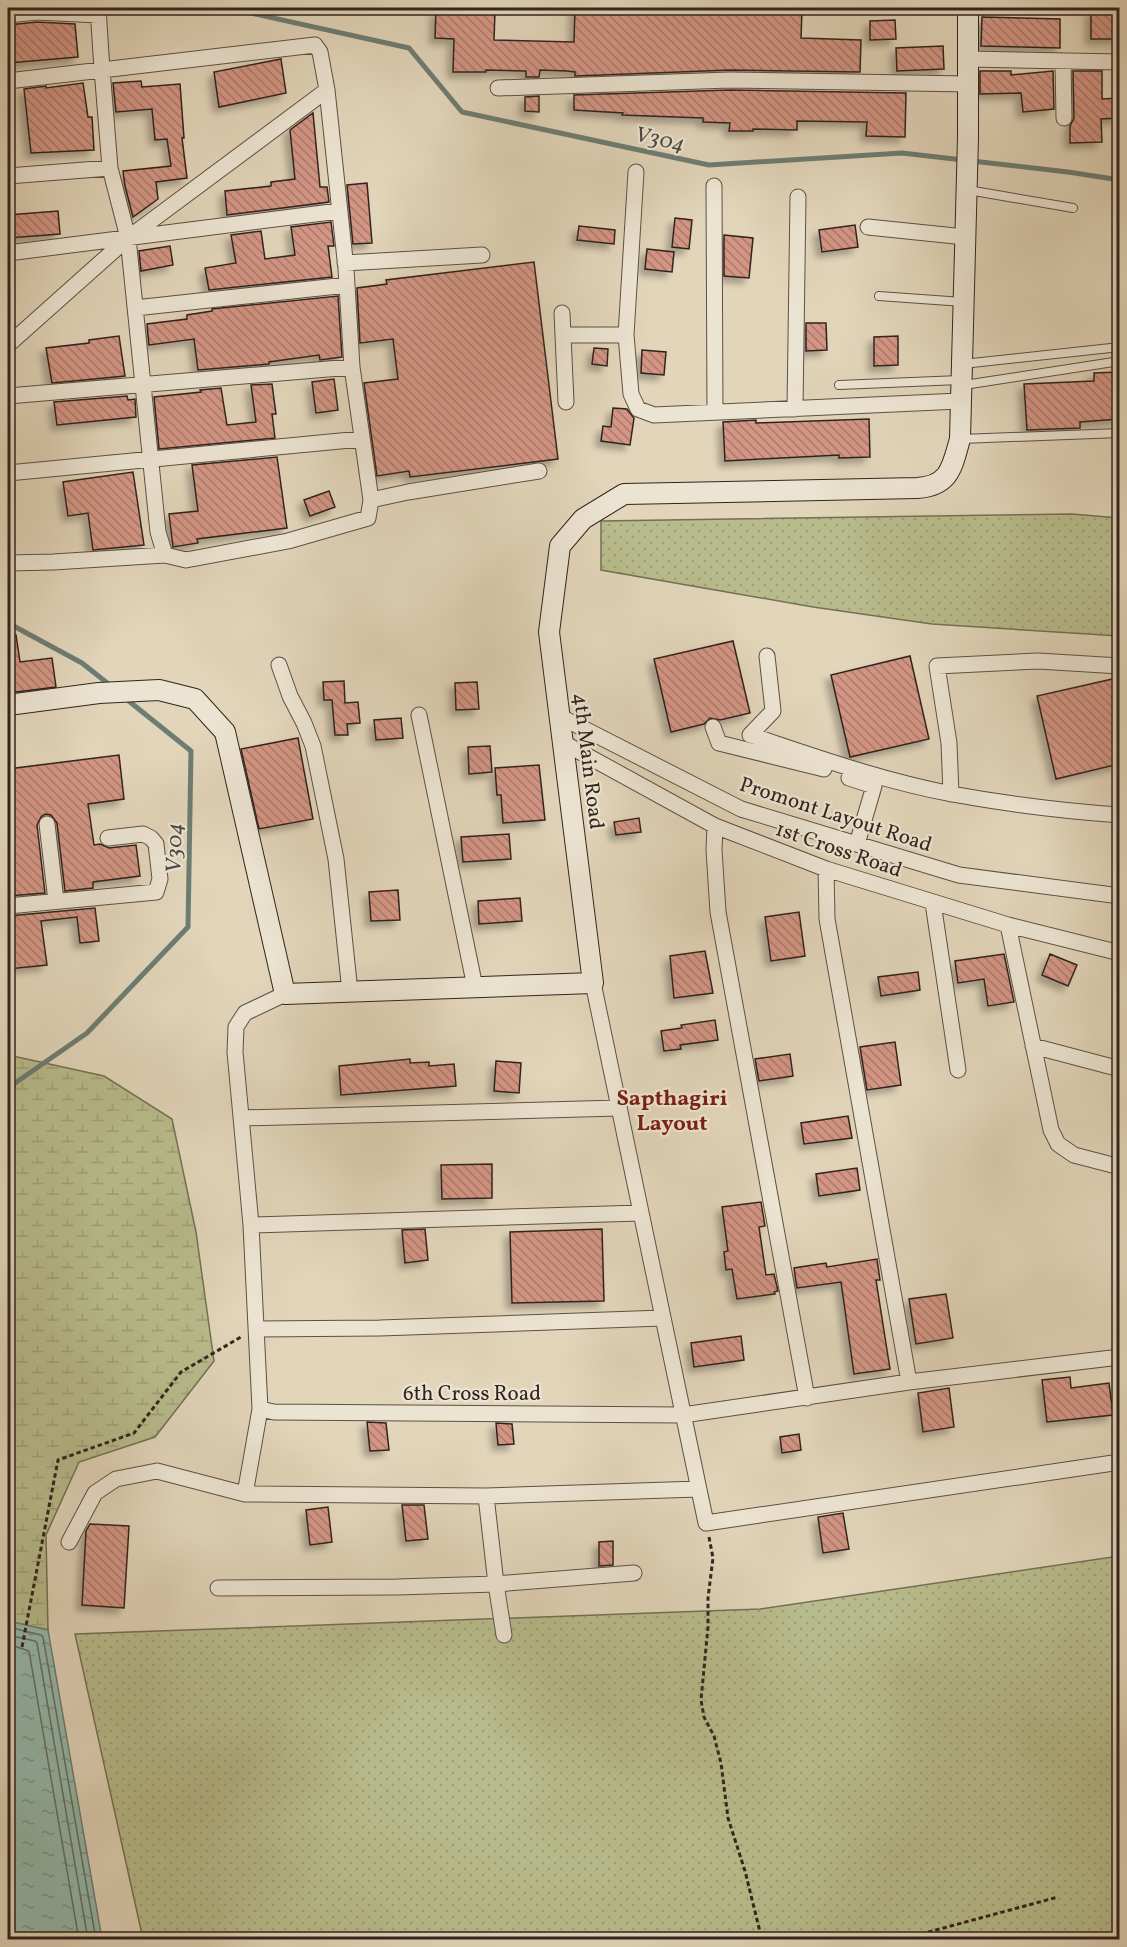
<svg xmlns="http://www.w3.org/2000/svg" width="1127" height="1947" font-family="Vollkorn,serif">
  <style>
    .grass { fill: url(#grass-dots); stroke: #747055; stroke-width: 1.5 }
    .wetland { fill: url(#wetland-marsh); stroke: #747055; stroke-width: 1.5 }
    .water { fill: url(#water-ripples); stroke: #6d7d73; stroke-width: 1.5 }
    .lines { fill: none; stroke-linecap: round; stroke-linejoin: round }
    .shore { stroke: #636e64; stroke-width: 1.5 }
    .stream { stroke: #6d7d73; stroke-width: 5 }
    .building { fill: url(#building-back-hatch); stroke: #31241e; stroke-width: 1.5; filter: url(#shadow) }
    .lane-casing { stroke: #5d5045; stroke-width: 10 }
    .street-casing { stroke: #5d5045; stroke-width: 17 }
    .secondary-casing { stroke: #31241e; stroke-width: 22 }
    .path { stroke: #31241e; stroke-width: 3; stroke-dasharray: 4.5 3; stroke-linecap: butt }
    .lane { stroke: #ece4d2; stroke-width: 8 }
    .street { stroke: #ece4d2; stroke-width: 15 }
    .secondary { stroke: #ece4d2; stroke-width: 20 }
    .labels { text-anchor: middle; stroke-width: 4.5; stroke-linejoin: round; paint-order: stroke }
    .street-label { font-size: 21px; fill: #31241e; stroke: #ece4d2 }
    .water-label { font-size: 22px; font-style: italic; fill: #4a4941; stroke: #ece4d2 }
    .neighbourhood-label { font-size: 22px; font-weight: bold; fill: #7a1f14; stroke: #ece4d2 }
  </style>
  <defs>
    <pattern id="grass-dots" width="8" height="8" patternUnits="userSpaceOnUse" patternTransform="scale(1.5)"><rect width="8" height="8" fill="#b8bc8c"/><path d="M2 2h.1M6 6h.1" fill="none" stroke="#9fa178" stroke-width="1.8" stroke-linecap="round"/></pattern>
    <pattern id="wetland-marsh" width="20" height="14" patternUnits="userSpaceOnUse" patternTransform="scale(1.5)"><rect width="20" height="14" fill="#b8bc8c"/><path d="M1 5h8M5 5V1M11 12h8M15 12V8" fill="none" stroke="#9fa178"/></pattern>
    <pattern id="water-ripples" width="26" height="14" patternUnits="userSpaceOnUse" patternTransform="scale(1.5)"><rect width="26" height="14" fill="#95b9ab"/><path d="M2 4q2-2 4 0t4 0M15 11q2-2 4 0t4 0" fill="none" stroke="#7a968b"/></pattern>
    <pattern id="building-back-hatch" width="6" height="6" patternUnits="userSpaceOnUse" patternTransform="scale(1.5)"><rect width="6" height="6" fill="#d39584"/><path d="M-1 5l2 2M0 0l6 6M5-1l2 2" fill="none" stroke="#ac796b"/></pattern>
    <filter id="shadow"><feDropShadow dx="-5.5" dy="5.5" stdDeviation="3" flood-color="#0004"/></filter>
  </defs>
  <rect width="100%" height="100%" fill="#e2d5ba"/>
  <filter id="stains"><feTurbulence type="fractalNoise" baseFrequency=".00333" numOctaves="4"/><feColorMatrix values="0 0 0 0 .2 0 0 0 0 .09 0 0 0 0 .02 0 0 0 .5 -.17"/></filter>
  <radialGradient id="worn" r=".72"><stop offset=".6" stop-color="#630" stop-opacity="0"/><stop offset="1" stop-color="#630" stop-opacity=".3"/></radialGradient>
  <path class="grass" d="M1072,514L1119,518V636L932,624L813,607L601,570V521Z
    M1119,1556V1939H143L75,1634L760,1609Z"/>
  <path class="wetland" d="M8,1055L104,1076L172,1119L196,1232L214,1361L155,1437L79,1462L46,1535L48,1630L8,1621Z"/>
  <path class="water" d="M8,1621L48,1630L102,1939H8Z"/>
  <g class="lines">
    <path class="shore" d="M8,1627L41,1635L43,1637L96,1940
      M8,1635L35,1641L37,1643L88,1940
      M8,1644L29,1651L79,1940"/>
    <path class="stream" d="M228,8L409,48L462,112L709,165L902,153L963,160
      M972,161L1068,172L1120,180
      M8,623L82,663L111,686
      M8,1088L87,1033L188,927L191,751L125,698"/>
  </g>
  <path class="building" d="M575,8L680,11V9L713,10V8H771V9L802,10L801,38L861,40L860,72L730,70L575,76V72L567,71L540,70L539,77H526V71L486,70V72H453L454,39L435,38L436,10L471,12V10L495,11L494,40L574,42Z
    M1091,9H1119V39H1091Z
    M982,17L1060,19V48L981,46Z
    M895,20L896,39L870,40V21Z
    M37,22L75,24L78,57L8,63V25Z
    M943,46L944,69L897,71L896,48Z
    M281,59L286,93L219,107L214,72Z
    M980,71H1011V75L1053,71L1054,109L1023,112L1021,93L980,94Z
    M1073,71H1102V99L1119,98V118L1101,119L1102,142L1070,143V126L1074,118Z
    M141,81L142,87L180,84L184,138H182L187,178L156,182L158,199L133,217L125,186L123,171L171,166L167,139L155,140L152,109L116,112L113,83Z
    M83,83L88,117H92L94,150L31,153L24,89L46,86V88Z
    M730,90L906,93L905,137L866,136L867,122L797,121V130L753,129V131H729L730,123L703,122V118L622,115L623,113L574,110V95Z
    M539,96V112L525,111V97Z
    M313,113L320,187H327L329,202L227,215L225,191L271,186V182L295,179L290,130Z
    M367,183L372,243L353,244L347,185Z
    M58,211L60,234L8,238V215Z
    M675,218L692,220L689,249L672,247Z
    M331,222L334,246H328L332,277L209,290L205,268L236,263L231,235L261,231L265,259L295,255L291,227Z
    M855,225L858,247L822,252L819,230Z
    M579,226L615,230L614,244L577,240Z
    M724,235L753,238L749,278L724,276Z
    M170,246L173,265L141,271L139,251Z
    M647,249L674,252L672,272L645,269Z
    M534,262L558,459L410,477L409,471L377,476L364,383L398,379L393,339L360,343L357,288L387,284L386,280Z
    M338,296L342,357L320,360L319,355L269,362V364L198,370L194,339L149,345L147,324L187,319V315L212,311V309Z
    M806,323H826L827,350L806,351Z
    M119,336L125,376L52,383L46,348L89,343V340Z
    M898,336V365L874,366V337Z
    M594,348L608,349L607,366L592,364Z
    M642,350L666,352L664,375L641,373Z
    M1119,372V419L1080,422V428L1027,430L1024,384L1094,381V373Z
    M334,379L338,410L316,413L312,382Z
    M272,384L276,414H272L275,438L159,449L154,397L201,392L200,390L221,388L227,425L256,422L251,385Z
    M127,396L128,400L135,399L136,417L57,425L54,402Z
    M613,408L627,409L634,418L630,445L601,441L603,426L611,427Z
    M869,419L870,457L839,458V455L725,461L723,422L756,420V423Z
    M277,457L287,528L197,539L198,543L173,547L169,514L198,511L192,465Z
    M133,472L144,545L93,550L88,513L68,516L63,482Z
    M329,491L335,507L310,516L304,500Z
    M8,635H16L20,662L52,658L56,687L8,693Z
    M733,641L750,713L720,720L710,718L704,724L671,732L654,659Z
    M910,656L929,739L850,757L831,675Z
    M1117,678L1119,691V764L1056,779L1037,696Z
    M344,681L345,703L358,702L360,723L347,724L348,735H335L332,700H324L323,682Z
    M477,682L479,709L456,710L455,683Z
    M401,718L403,738L376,740L374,720Z
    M298,738L313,819L259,829L241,749Z
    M490,746L492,772L469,774L468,747Z
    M119,755L124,799L88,804L94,845L100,844L109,848L136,845L140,876L93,882V888L65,891L57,823L51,815L45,814L41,817L37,825L45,893L8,896V769Z
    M539,765L545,820L503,823L501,795H497L495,768Z
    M639,818L641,832L616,835L614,822Z
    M509,834L511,859L463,862L461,837Z
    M398,890L400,920L371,921L369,892Z
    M520,898L522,921L479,924L478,901Z
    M95,908L99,941L80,943L77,917L41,921L47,965L8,969V916Z
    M799,912L805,956L771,961L765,917Z
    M705,951L713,993L674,998L670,956Z
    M1004,954L1014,1002L988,1006L984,979L958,983L955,961Z
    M1050,954L1077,965L1068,986L1042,975Z
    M918,972L920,990L881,996L878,977Z
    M715,1020L718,1040L680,1045L681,1049L664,1051L661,1031L682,1028L681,1025Z
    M895,1042L901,1085L867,1090L860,1047Z
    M790,1054L793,1076L759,1081L755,1059Z
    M410,1059V1063L429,1062V1066L454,1064L456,1086L341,1095L339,1066Z
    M496,1061L521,1063L519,1093L494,1091Z
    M848,1116L852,1138L804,1144L801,1123Z
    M492,1164V1198L442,1199L441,1165Z
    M857,1168L860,1190L819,1196L816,1174Z
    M761,1202L765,1226L759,1227L766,1275L774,1274L778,1291L774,1292L775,1294L737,1299L732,1269L726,1270L724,1252L728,1251L722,1207Z
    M425,1229L428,1260L405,1263L402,1230Z
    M602,1229L604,1301L512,1303L510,1232Z
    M877,1259L880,1280H876L890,1369L854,1374L841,1282L797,1288L794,1268L826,1263L827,1267Z
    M946,1294L953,1338L916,1344L909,1299Z
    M741,1336L744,1360L694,1367L691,1343Z
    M1070,1377L1071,1388L1109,1383L1113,1415L1047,1422L1042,1380Z
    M949,1388L954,1427L923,1432L918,1393Z
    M367,1422L386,1423L389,1450L370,1451Z
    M496,1423L512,1424L514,1444L498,1445Z
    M799,1434L801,1450L782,1453L780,1437Z
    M402,1505H424L428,1539L406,1541Z
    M328,1507L332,1542L310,1545L306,1510Z
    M843,1513L849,1549L823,1553L818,1517Z
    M90,1524L129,1526L124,1608L82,1605L86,1531Z
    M613,1541V1565L599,1566V1542Z"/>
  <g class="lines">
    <g class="lane-casing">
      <path id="lane" d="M968,190L1073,208
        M879,296L963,302
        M963,364L1120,347
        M839,385L960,380
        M964,385L1120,361
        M961,439L1120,433"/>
    </g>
    <g class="street-casing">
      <path id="street" d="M8,15L37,12L99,15
        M968,59L1120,62
        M1063,61L1064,118
        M8,81L315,45L320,52L327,90L346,269L352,367L371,500L368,518L288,541L186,560L165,555L158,532L128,238L110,168L102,69L98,8
        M498,88L730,80L968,84
        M636,172L626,335L631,394L638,409L654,415L960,401
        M8,176L110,168
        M714,186L715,412
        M868,227L965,237
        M8,253L339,211
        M345,263L482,255
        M135,308L347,285
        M562,313L566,402
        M564,335H626
        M8,345L128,238L327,90
        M8,396L352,367
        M795,409L798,197
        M8,473L361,439
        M371,500L408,492L539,471
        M8,563L53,562L165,555
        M767,656L773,711L750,735C816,757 883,781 952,794C1007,804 1063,811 1120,815
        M279,665L290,696L304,723L313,746L336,859L350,992
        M419,715L475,987
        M559,716L741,809L959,875L1120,896
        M713,727L719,743L824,769
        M562,742L715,826L826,869L1008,925L1120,953
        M849,778L874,786L857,844
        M951,794L949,743L937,666L1038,661L1120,666
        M47,824L56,901
        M715,826L714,850L718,912L807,1398
        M826,869L827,919L909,1382
        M933,903L958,1070
        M8,906L156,892L160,879L156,844L151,838L143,834L108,838
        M1008,925L1051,1130L1058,1144L1074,1155L1120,1167
        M593,983L706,1523L1120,1462
        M1033,1046L1120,1069
        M241,1118L619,1108
        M251,1225L641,1213
        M256,1329L380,1328L663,1318
        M260,1409L274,1412L683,1415L909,1382L1120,1357
        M245,1494L260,1409L251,1225L235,1052L236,1027L245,1013L285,994
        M486,1496L496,1584L504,1635
        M69,1542L95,1493L116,1479L157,1471L245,1494L486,1496L699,1489
        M218,1588L397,1587L496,1584L634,1573"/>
    </g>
    <g class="secondary-casing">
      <path id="secondary" d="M8,705L99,693L159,690L195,699L225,732L285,994L593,983L549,632L560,546L583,519L624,494L917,488C950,486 952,467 960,439L968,137V8"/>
    </g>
    <path class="path" d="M709,1537L713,1558L708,1598V1627L701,1700L704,1717L714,1736L721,1763L728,1818L745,1871L762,1940
      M22,1647L58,1460L134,1433L181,1372L241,1337
      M899,1940L1058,1897"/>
    <use href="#lane" class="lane"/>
    <use href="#street" class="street"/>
    <use href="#secondary" class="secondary"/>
  </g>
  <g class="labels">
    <g class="street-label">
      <text transform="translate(589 761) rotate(83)" y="7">4th Main Road</text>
      <text transform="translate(836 814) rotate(18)" y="7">Promont Layout Road</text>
      <text transform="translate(839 849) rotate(19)" y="7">1st Cross Road</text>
      <text x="472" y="1400">6th Cross Road</text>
    </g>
    <g class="water-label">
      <text transform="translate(660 138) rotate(12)" y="8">V304</text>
      <text transform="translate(173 848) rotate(-89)" y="8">V304</text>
    </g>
    <g class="neighbourhood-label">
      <text x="672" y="1105">Sapthagiri<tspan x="672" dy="25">Layout</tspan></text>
    </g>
  </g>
  <rect width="1127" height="1947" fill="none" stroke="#e2d5ba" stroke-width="30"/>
  <rect x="9" y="9" width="1109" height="1929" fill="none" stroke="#31241e" stroke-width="3"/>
  <rect x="15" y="15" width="1097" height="1917" fill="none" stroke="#31241e" stroke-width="1.5"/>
  <rect width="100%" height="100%" filter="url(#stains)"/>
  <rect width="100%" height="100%" fill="url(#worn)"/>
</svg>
